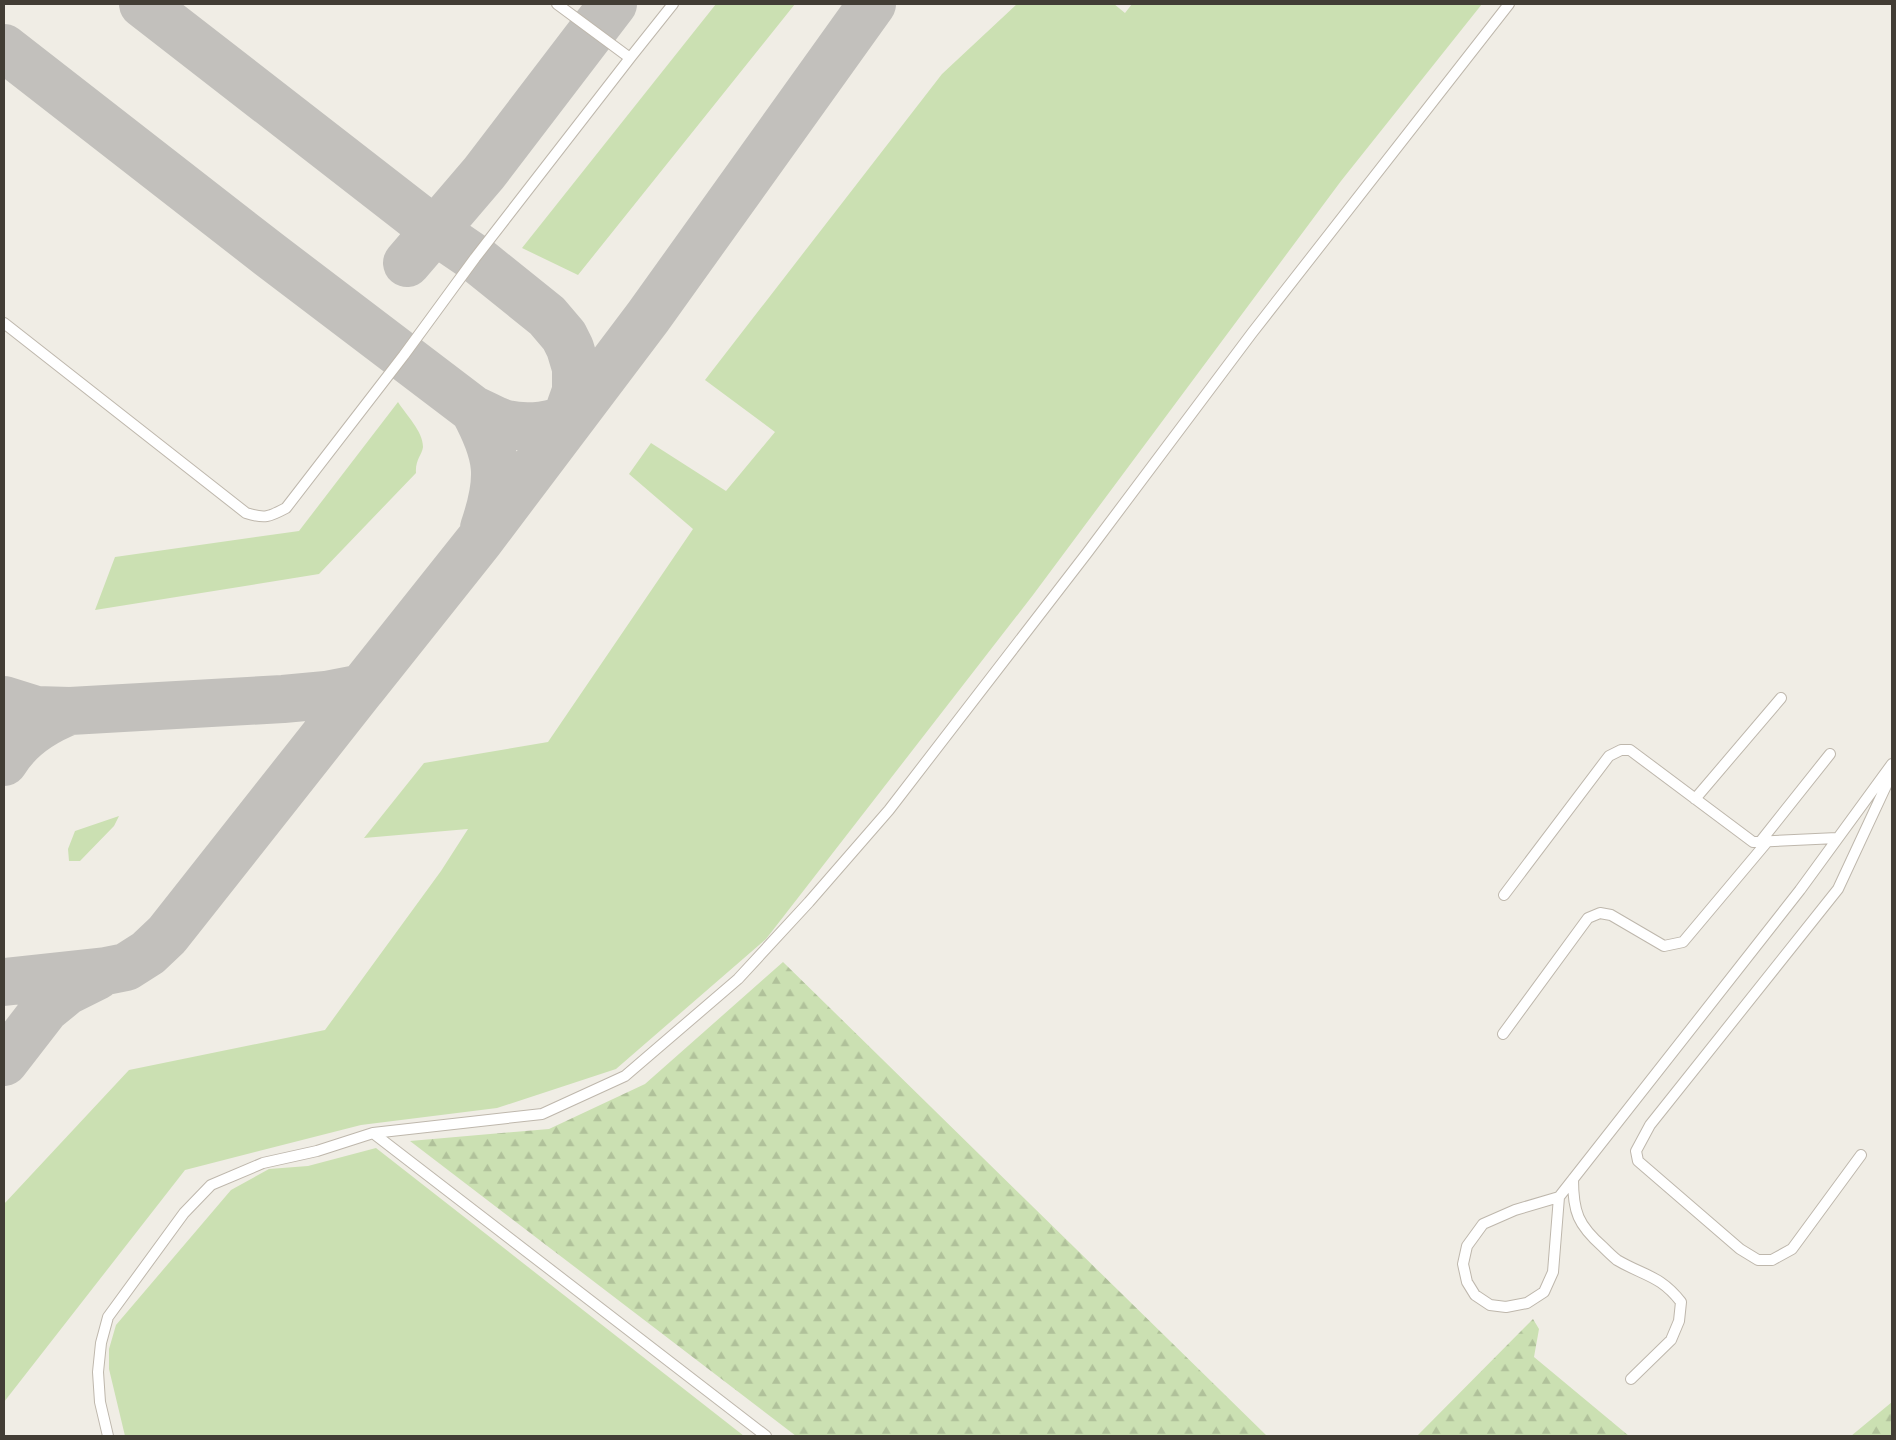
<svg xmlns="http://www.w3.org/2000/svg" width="1896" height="1440" font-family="'Asap Condensed',sans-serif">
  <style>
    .green { fill: #cbe0b2 }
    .forest { fill: url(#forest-firs) }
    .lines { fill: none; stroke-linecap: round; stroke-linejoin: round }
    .taxiway { stroke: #c2c0bc; stroke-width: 48 }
    .lane-casing { stroke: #beb7ac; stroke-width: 12 }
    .lane { stroke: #fff; stroke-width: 10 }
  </style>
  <defs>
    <pattern id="forest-firs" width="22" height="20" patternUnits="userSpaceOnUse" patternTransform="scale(1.25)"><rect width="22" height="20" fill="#cbe0b2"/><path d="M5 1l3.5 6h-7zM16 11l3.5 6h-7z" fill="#b0c19a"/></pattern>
  </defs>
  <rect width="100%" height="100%" fill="#f0ede5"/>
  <path class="green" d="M716,4H795L578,275L522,248Z
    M1017,4H1114L1125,13L1132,4H1482L1341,181L1033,595L766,939L616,1069L497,1108L361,1125L185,1170L4,1402V1204L129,1070L325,1030L441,871L468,829L364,838L424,763L548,742L693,529L629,474L651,443L726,491L775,432L705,380L942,74Z
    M398,402C406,415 423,431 423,447C422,455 415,460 416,473L319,574L95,610L115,557L299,531Z
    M119,816L114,826L80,861H69L68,849L75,831Z
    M376,1148L744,1436H125L109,1369V1349L116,1325L231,1190L269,1169L308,1166Z"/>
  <path class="forest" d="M783,962L1267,1436H796L410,1141L549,1129L645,1084Z
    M1533,1319L1539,1329L1534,1357L1629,1436H1417Z
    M1892,1402V1436H1851Z"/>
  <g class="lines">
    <path class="taxiway" d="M143,4L434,230L475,258L547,316L564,336L570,348L576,368V391L565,422
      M4,48L270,255L474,410C484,414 495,421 506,424C528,429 555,426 574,415
      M407,263L484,173L613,4
      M474,410C499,456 501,478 484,528
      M4,700L36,710L70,711L283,699L326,695L362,688L479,541L648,317L872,4
      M4,762C19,737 42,722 70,711
      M4,982L106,971L126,967L148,953L167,935L362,688
      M4,1062L45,1009L67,991L97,976"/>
    <g class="lane-casing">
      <path id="lane" d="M630,58L673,4
        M4,323L246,513C265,519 269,517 286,508L404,355L475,258L630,58L557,4
        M1695,799L1781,698
        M1760,842L1830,754
        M1504,895L1609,756L1621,750H1630L1753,842L1837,838
        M1503,1034L1588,918L1600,913L1611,915L1664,946L1683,942L1767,842
        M373,1133L766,1436
        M1861,1155L1792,1249L1772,1260H1758L1740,1249L1638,1161L1636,1151L1650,1125L1838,889L1892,773
        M1573,1179C1573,1212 1578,1225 1603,1247C1607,1251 1612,1256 1617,1260C1644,1276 1660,1275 1681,1302L1679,1321L1671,1340L1631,1379
        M1559,1197L1515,1210L1483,1224L1467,1246L1463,1264L1467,1282L1475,1295L1490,1305L1506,1307L1527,1303L1544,1292L1553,1272L1559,1197L1800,890L1892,764
        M108,1436L100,1402L98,1372L101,1343L108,1317L184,1213L211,1185L263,1163L317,1151L373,1133L542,1114L625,1076L738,979L809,902L889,810L1087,553L1252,333L1509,4"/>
    </g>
    <use href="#lane" class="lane"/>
  </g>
  <rect width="1896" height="1440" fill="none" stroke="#423d35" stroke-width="10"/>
</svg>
